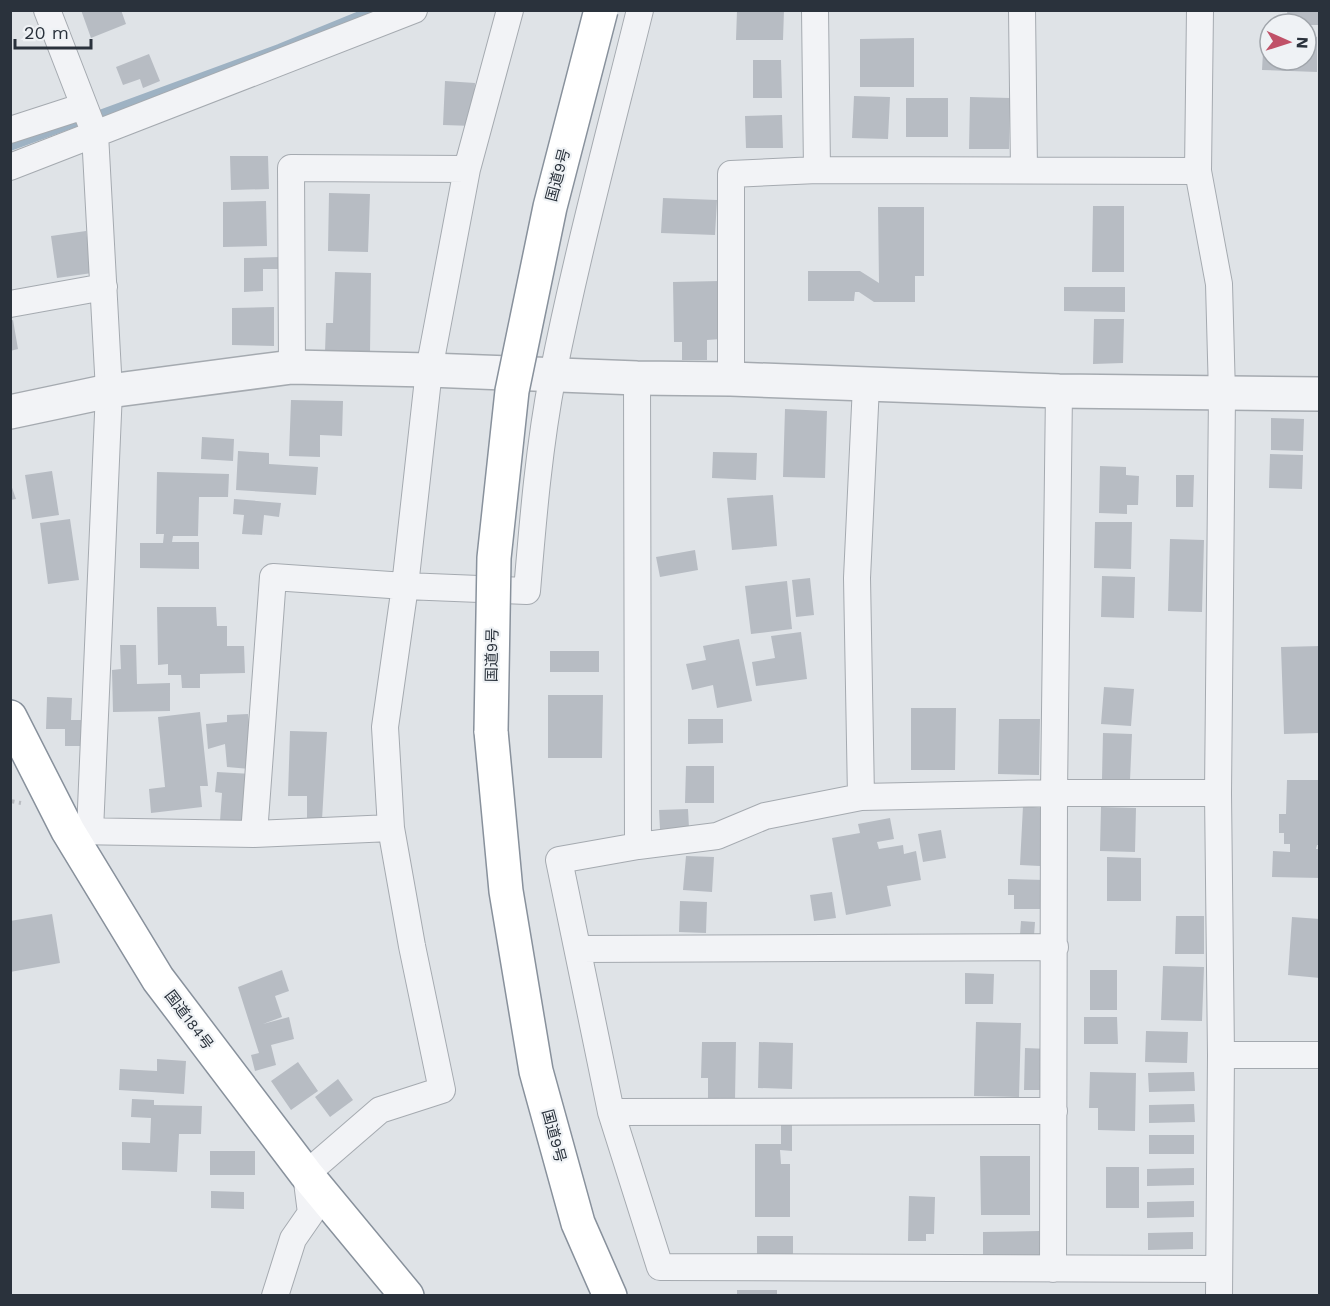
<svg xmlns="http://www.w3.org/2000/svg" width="1330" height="1306" font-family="'Work Sans','Noto Sans JP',sans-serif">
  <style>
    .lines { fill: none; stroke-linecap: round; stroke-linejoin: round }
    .stream { stroke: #9eb2c3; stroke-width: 8 }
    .building { fill: #b7bcc3 }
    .minor-casing { stroke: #a5aab0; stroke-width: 28 }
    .tertiary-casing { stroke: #a5aab0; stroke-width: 36 }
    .trunk-casing { stroke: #88919c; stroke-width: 36 }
    .path { stroke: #babdc2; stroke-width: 4; stroke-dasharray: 4.5 4.5; stroke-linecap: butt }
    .minor { stroke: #f2f3f6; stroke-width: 26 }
    .tertiary { stroke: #f2f3f6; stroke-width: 33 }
    .trunk { stroke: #fff; stroke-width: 33 }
    .trunk-bridge-casing { stroke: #88919c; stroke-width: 36; stroke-linecap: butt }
    .trunk-bridge { stroke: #fff; stroke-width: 33 }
    .labels { text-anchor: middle; stroke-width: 4.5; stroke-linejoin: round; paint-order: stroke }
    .street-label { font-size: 15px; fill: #2a323c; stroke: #eff2f5 }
  </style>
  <rect width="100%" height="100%" fill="#dfe3e7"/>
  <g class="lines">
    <path class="stream" d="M10,147L279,48L372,10"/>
  </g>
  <path class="building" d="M81,10H121L126,24L91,38Z
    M737,10H784L783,40H736Z
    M1287,10H1320V25H1311V33H1306V24H1288Z
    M1264,35H1270V60H1306V37H1317V72L1262,70Z
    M914,38V87H860V39Z
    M149,54L160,81L143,88L140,79L123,85L116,67Z
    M753,60H781L782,98H753Z
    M445,81L475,83L473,126L443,125Z
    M854,96L890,97L888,139L852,138Z
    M970,97L1010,98L1009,149H969Z
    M906,98H948V137H906Z
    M782,115L783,148H746L745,116Z
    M230,156H268L269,189L231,190Z
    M329,193L370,194L368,252L328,251Z
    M663,198L717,200L715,235L661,233Z
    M266,201L267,246L223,247V202Z
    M1093,206H1124V272H1092Z
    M878,207H924V276H915V302H874L859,292H855L854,301H808V271H860L879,283Z
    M86,231L92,273L57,278L51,236Z
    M280,257L281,269H263V291L244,292V258Z
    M335,272L371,273L370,353L325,352L326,323H333Z
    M720,281L721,339L707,340V360H682V342H674L673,282Z
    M1064,287H1125V312L1064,311Z
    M274,307V346L232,345V308Z
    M1094,319H1124L1123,363L1093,364Z
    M13,320L18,349L10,351V321Z
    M291,400L343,401L342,436L320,435V457L289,456Z
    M785,409L827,411L825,478L783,477Z
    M1271,418L1304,419L1303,451L1271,450Z
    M202,437L234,439L233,461L201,459Z
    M238,451L269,453V464L318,467L316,495L236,490Z
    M713,452L757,453L756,480L712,478Z
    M1270,454L1303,455L1302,489L1269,488Z
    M1100,466L1126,467V475L1139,476L1138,505H1127V514L1099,513Z
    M52,471L59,515L32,519L25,475Z
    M157,472L229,474L228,497H199L198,536H173L172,542H199V569L140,568V543H163L164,534H156Z
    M1176,475H1194L1193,507H1176Z
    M10,482L16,499L10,500Z
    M773,495L777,546L732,550L727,498Z
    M234,499L281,503L279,517L264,515L262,535L242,534L244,515L233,514Z
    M70,519L79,580L48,584L40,523Z
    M1095,522H1132L1131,569L1094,568Z
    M1170,539L1204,540L1202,612L1168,611Z
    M695,550L698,570L660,577L656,557Z
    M1102,576L1135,577L1134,618L1101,617Z
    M810,578L814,615L796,617L792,580Z
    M787,581L792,629L751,634L745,586Z
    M157,607H216L217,626H227V646H244L245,673L200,674V688H182L181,675H168V664L158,665Z
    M801,632L807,679L756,686L752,662L775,658L771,636Z
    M739,639L752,701L717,708L713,685L692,690L686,664L706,660L703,646Z
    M120,645H136L137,684L170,683V711L113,712L112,670L121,669Z
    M1320,646V733L1284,734L1281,647Z
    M550,651H599V672H550Z
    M1104,687L1134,689L1131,726L1101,724Z
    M548,695H603L602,758H548Z
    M47,697L72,698L71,720H84V746H65V729H46Z
    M911,708H956L955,770H911Z
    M200,712L208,786H200L202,807L151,813L149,789L165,787L158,717Z
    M248,714L251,741L250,769L227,767L225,744L208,749L206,724L227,722V715Z
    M688,719H723V743L688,744Z
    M999,719H1040L1039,775L998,774Z
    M290,731L327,732L322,820L307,821V796H288Z
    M1103,733L1132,734L1130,780L1102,779Z
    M686,766H714V803H685Z
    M217,772L252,774L247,823L220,821L222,793L215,792Z
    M1287,780H1320V845H1317L1316,849H1320V878L1272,877L1273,851L1290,852V844H1284V833H1279V814H1286Z
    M1023,806L1043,808L1040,866L1020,865Z
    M1101,807L1136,808L1135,852L1100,851Z
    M688,809L689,828L660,829L659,810Z
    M890,818L894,839L877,842L879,849L903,845L904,854L916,851L921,880L887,886L891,906L846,915L832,838L860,833L858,824Z
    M941,830L946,858L923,862L918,834Z
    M686,856L714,857L712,892L683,890Z
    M1107,857L1141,858V901H1107Z
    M1008,879L1044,880L1043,909H1014V895H1008Z
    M832,892L836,918L814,921L810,895Z
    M680,901L707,902L706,933L679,932Z
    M52,914L60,963L10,972V921Z
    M1176,916H1204V954H1175Z
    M1292,917L1320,919V978L1288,975Z
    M1021,921L1035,922L1034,936L1020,935Z
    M1163,966L1204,967L1202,1021L1161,1020Z
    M282,970L289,991L275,996L282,1017L263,1024L289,1017L294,1039L271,1045L276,1065L255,1071L251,1055L259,1053L238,987Z
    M1090,970H1117V1010H1090Z
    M965,973L994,974L993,1004H965Z
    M1084,1017H1117L1118,1044H1084Z
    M976,1022L1021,1023L1019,1097L974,1096Z
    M1146,1031L1188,1032L1187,1063L1145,1062Z
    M702,1042H736L735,1100H708V1078H701Z
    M759,1042L793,1043L792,1089L758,1088Z
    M1025,1048L1049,1049L1048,1090H1024Z
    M157,1059L186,1061L184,1094L119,1090L120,1069L157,1071Z
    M298,1062L318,1091L291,1110L271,1081Z
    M1090,1072L1136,1073L1135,1131L1098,1130V1108H1089Z
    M1194,1072L1195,1091L1149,1092L1148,1073Z
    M338,1079L353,1100L330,1117L315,1097Z
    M132,1099L154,1100V1105L202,1106L201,1134H179L177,1172L122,1170V1142L150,1143L151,1118L131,1117Z
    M1194,1104L1195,1122L1149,1123V1105Z
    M781,1124H792V1151L780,1150L781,1164H790V1217H755V1144H781Z
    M1149,1135H1194V1154H1149Z
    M210,1151H255V1175H210Z
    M980,1156H1030V1215H981Z
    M1106,1167H1139V1208H1106Z
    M1194,1168V1185L1147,1186V1169Z
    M211,1191L244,1192V1209L211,1208Z
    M909,1196L935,1197L934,1234H926V1241H908Z
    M1194,1201V1217L1147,1218V1202Z
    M1040,1231L1041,1255L983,1256V1232Z
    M1193,1232V1249L1148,1250V1233Z
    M757,1236H793V1257L757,1256Z
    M737,1290H777V1296H737Z"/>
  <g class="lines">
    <g class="minor-casing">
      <path id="minor" d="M47,10L95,134L109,391L90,831
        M815,10L817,170
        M1022,10L1024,170
        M1200,10L1198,171L1219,284L1222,394L1218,793L1221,1055L1219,1296
        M10,130L84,106
        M10,167L414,10
        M10,304L104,287
        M292,367L291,168L467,169
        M637,378L638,846
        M731,379V174L817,170L1198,171
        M1218,793H1054L861,797L765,816L717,836L638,846L559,860L611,1112L660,1267L1219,1269
        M861,797L857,578L866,385
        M74,831L254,834L391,828
        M254,834L273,577L405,586L527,591C533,519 539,446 553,374C577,253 610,131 640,10
        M578,949L1055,947
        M1221,1055H1320
        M611,1112L1054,1111
        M1053,1269L1054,793L1059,391
        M275,1296L293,1239L311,1213L306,1174L380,1110L442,1090L412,946L391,828L385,727L405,586L429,370L467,169L510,10"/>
    </g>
    <g class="tertiary-casing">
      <path id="tertiary" d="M10,412L109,391L292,367L429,370L637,378L731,379L1059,391L1320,394"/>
    </g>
    <g class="trunk-casing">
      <path id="trunk" d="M10,717L68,831L158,979L306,1174L407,1296
        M491,731L506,891L536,1071L578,1223L610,1296"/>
    </g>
    <path class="path" d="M10,801L21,803"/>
    <use href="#minor" class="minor"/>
    <use href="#tertiary" class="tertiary"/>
    <use href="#trunk" class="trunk"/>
    <g class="trunk-bridge-casing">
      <path id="trunk-bridge" d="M491,731L494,558L512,391L550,207L601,10"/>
    </g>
    <use href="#trunk-bridge" class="trunk-bridge"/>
  </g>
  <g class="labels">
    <g class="street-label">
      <text transform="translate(558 175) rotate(-75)" y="5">国道9号</text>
      <text transform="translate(492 655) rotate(-89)" y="5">国道9号</text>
      <text transform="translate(189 1020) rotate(53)" y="5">国道184号</text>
      <text transform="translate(554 1136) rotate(75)" y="5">国道9号</text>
    </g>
  </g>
  <rect width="1330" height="1306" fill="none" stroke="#2a323c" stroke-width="24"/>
  <g transform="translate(1288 42) rotate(93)"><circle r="28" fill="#eff2f5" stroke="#a0a5ab" stroke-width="1.5"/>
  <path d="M0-4.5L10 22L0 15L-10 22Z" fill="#c05168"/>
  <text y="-9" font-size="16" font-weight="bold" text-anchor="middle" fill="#2a323c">N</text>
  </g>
  <path d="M15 39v9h76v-9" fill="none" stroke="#2a323c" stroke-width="3"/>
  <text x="24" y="39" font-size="18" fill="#2a323c" stroke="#eff2f5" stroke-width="4.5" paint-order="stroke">20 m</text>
</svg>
